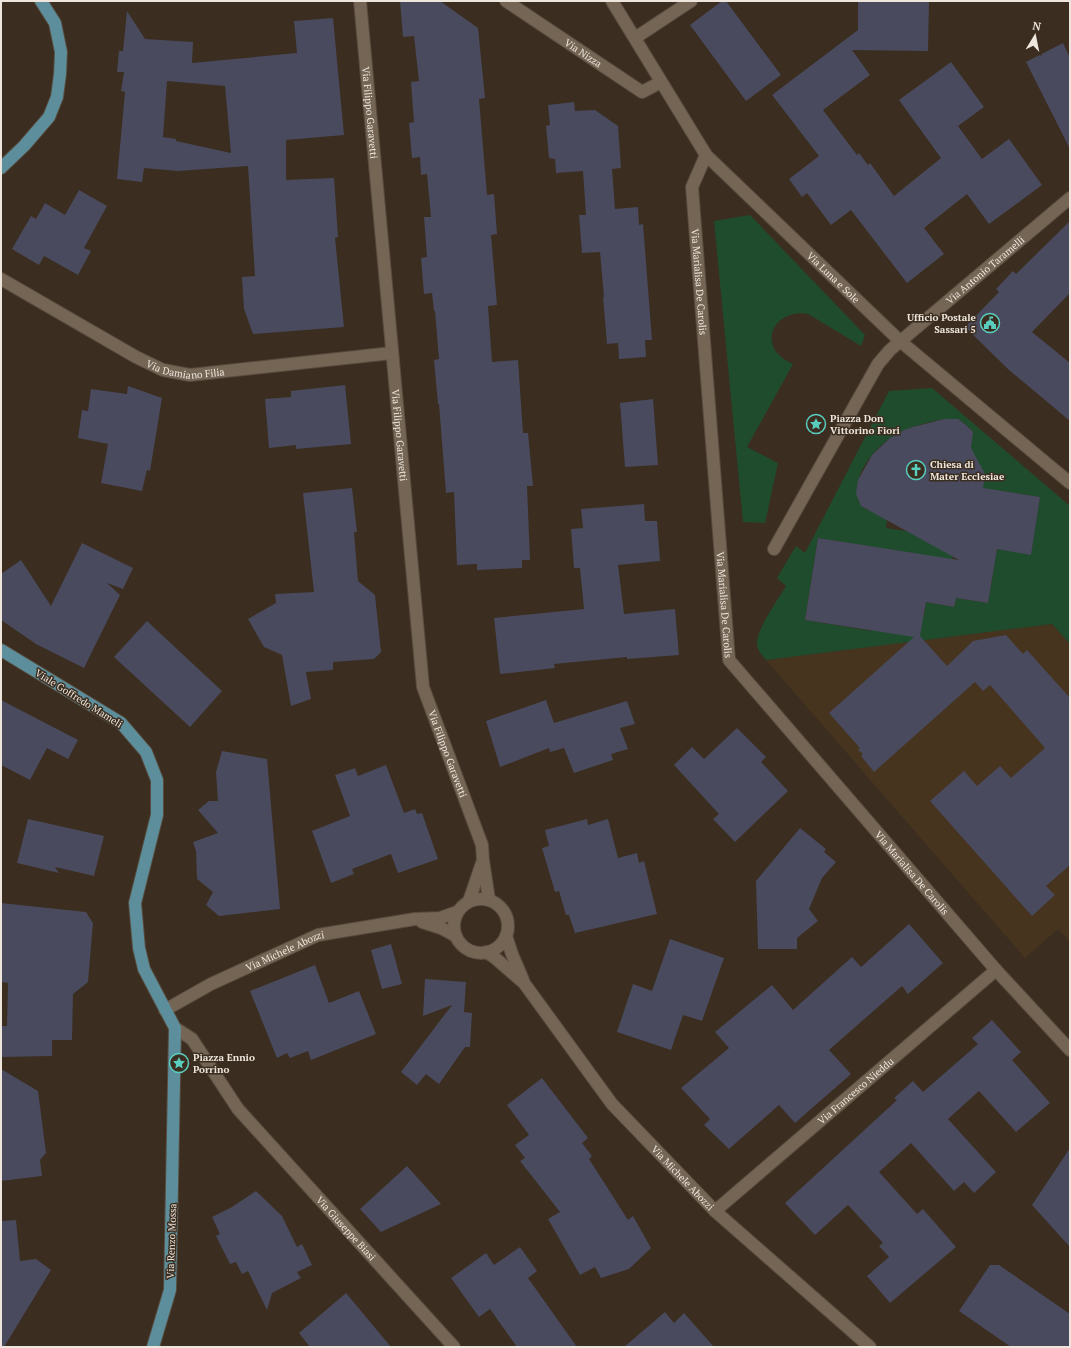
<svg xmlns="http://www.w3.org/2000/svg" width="1071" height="1348" font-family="'PT Serif',serif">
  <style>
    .built { fill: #46341f }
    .green { fill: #204c2e; fill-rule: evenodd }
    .building { fill: #494a5d; fill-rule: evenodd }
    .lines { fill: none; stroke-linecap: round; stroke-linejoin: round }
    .minor-casing { stroke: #574b3e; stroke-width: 14 }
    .major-casing { stroke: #574b3e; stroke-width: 14 }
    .minor { stroke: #746555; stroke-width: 12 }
    .major { stroke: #5c8e9c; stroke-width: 12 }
    .labels { text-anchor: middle; stroke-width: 3; stroke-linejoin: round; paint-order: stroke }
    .street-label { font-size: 10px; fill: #eee6dc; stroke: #3b2d1f }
    .poi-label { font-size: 10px; font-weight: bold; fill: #eee6dc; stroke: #3b2d1f; text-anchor: start }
  </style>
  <rect width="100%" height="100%" fill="#3b2d1f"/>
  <path class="built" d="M1052,624L1070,644V942L1058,929L1025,958L766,660Z"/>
  <path class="green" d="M750,215L865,335L861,346L808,314C781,308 760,335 779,355C783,359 788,362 793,364L747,447L778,463L765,523L743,522L714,221Z
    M932,388L1070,506V644L1052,624L766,660C762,655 757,650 757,643C757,629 778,599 786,586L777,578L796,546L805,553L889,391ZM944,419C960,419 962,420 973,432L969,460L980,505L1002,491L1040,497L1031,554L997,549L988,603L956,598L954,607L926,602L924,616L903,613L874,621L872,631L805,620L818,538L952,560L956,539L886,528L888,513C880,512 868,513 862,506C861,506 860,502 859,501C850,478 873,449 892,437C908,427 925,423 944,419Z"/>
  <path class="building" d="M400,1H440L478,28L485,98L479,99L487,195L494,194L497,234L491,235L497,305L488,306L492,362L518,360L523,433H528L533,486H527L530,560H522V568L477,570V564L457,565L454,492L446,493L439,404H438L434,360L439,359L435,311H434L432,293L424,294L421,258L427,257L424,217H431L427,174L421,175L420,157L412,158L409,123L414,122L411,82L419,81L414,36L403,37Z
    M722,1H726L781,75L746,101L690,25Z
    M858,1H929L928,51L852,50L870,75L823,110L857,155L859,153L868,165L870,163L894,196L941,158L899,100L951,62L984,107L958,126L982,159L1009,139L1042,185L989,224L967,194L924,228L944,254L907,283L851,210L831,225L807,193L802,197L789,179L819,156L772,95L858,30Z
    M127,11L145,39L193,42L192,63L297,53L294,21L333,18L344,135L286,140V180L334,178L338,237L335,238L344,327L253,334L244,309L242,277L255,276L248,166L178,171L144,168L142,182L117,179L125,92L121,91L124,72H117L119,51H123ZM167,81L225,86L231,153L176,141V139L163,137Z
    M1063,43L1070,58V149L1026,62Z
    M574,102L575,111L595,110L618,126L621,168L612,169L615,209L638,207L639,225L643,224L652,340H645L646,357L619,359L618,343L607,344L603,297H604L600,252L582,253L579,215H586L583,171L556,173L555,159L549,158L546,126L550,125L548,105Z
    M79,190L107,206L84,248L91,251L78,275L44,256L39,265L12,249L31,216L36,219L45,203L65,215Z
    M1070,221V293L1032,332L1070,363V421L1009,370L965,327L999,292L996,289L1013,271L1016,274Z
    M345,385L351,444L296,449V445L269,448L265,399L291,397V391Z
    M128,386L162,398L150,471L147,470L142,491L101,483L108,444L78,438L82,410L88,411L91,389L127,394Z
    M653,399L658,465L625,467L620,403Z
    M944,419H958L966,425L973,432L971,448L985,474L983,488L1040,497L1031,555L997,549L988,603L956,598L954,607L926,602L920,636L947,666L973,641L1006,635L1023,654L1027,650L1070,698V865L1046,886L1055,895L1032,916L930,801L964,771L977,786L1000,766L1011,778L1045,748L990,685L983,691L975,682L874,772L861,756L863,754L858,750L860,748L829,713L914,637L805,620L818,538L959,560L861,506L856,494L858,480L872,455L890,438L904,430L913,427Z
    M352,488L357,532H354L358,581L375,595L381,652L374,659L333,662V670L306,672L311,699L291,706L282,655L264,647L248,619L276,603L275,594L314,592L303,493Z
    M644,504L645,521H657L660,561L618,565L624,614L675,609L679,655L627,659V657L554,664L555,668L500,674L494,618L584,609L580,568H574L571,529L583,528L581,509Z
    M82,543L133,568L123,589L107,583L120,595L84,668L36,644L1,620V574L21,560L51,606Z
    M147,621L222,691L190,727L114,657Z
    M1,700L78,740L68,759L47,748L30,780L1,765Z
    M546,700L554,723L627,701L635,724L620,728L628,749L611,754L613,760L574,773L564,748L550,752L549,748L500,767L486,721Z
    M737,728L766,757L761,762L788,791L735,842L713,819L719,814L674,765L692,747L704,759Z
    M222,751L267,759L280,909L219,916L206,905L213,892L197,879L196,851L193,842L218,833L198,810L209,801H218L216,772Z
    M386,765L404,813L415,809L417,814L422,813L438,859L398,873L391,854L352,869L354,874L331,883L312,831L350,816L335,775L355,768L358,776Z
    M28,819L104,836L94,876L55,867L59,873L17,863Z
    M587,819L588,825L608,819L618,858L637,853L639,863L644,861L657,914L575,933L569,915H566L559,891L555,892L542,848L549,846L545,830Z
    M800,828L826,849L824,852L836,862L822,878L809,909L818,921L797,938V949H758L756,881Z
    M1,903L86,912L93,923L88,982L73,994L72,1040H52V1056L1,1057V1026H7L8,983L1,982Z
    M909,924L943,963L908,994L902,986L829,1050L851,1074L795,1123L779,1105L729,1149L704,1125L710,1119L681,1088L729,1048L715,1032L772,985L793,1010L852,957L861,967Z
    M670,939L724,958L702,1021L683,1015L671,1050L617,1032L633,984L652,991Z
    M391,944L402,984L382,989L371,950Z
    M315,965L329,1003L359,991L376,1034L311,1060L308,1051L290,1058L287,1053L277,1058L250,991Z
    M425,979L466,982L464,1012L472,1013L470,1047H465L439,1084L426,1074L417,1085L401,1072L452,1005L423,1016Z
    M992,1020L1021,1052L1012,1060L1050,1103L1016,1132L979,1091L948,1119L996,1172L974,1193L964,1182L954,1191L911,1143L879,1172L917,1214L923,1209L956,1247L890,1303L867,1276L889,1257L879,1246L883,1243L848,1205L815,1235L785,1203L897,1100L894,1098L913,1081L923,1092L978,1044L972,1038Z
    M1,1069L38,1091L46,1153L40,1160L42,1176L1,1181Z
    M542,1078L588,1138L582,1143L592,1156L589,1159L628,1220L633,1216L651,1248L629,1269L601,1278L595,1267L580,1275L548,1219L560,1212L520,1161L525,1158L515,1145L529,1135L507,1105Z
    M1070,1148V1247L1032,1205Z
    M407,1166L441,1204L381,1232L360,1209Z
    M256,1191L282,1216L297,1247L302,1244L312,1265L297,1272L301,1278L272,1293L267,1310L248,1271L242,1274L236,1262L230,1264L216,1236L220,1234L212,1217L232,1207Z
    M16,1220L20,1261L36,1259L51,1270L4,1347H1V1221Z
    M520,1247L537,1271L528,1278L577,1347H517L490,1309L479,1317L451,1278L486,1253L494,1265Z
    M990,1265H999L1070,1314V1347H1011L959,1311Z
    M346,1293L391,1347H310L299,1333Z
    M665,1312L674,1323L684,1313L714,1347H624Z"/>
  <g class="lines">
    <g class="minor-casing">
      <g id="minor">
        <path id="s1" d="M360,1L423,687L482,845L483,860L489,900"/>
        <path id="s2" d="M506,1L642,92L661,82"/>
        <path id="s3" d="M612,1L706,155L900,341L1070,483"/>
        <path d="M635,38L691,1"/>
        <path id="s4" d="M706,155L692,187L729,660L996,970L1070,1050"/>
        <path id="s5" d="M1,279L136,357L163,370L190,375L392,353"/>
        <path id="s6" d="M774,549L878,364L890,350L1070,198"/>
        <circle cx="481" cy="926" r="27"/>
        <path d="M469,901L482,863"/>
        <path d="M422,922L441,928L456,936"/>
        <path d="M506,936L512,954L523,980"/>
        <path id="s7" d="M486,952L494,957L524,983L612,1104L715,1211L870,1347"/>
        <path id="s8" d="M165,1010L211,984L318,935L415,919L440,918L457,912"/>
        <path id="s9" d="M175,1028L192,1039L238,1109L454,1347"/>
        <path id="s10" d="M715,1211L996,970"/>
      </g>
    </g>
    <g class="major-casing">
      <path id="major" d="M1,168L24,146L49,117L57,97L60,74L61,52L55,23L41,1
        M1,650L121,723L146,752L157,780V815L135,903L139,948L144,969L175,1028L170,1290L153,1347"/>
    </g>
    <use href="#minor" class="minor"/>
    <use href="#major" class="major"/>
  </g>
  <defs>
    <g id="civic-ring" transform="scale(1)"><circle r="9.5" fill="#3b2d1f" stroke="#59cebf" stroke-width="1.5"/><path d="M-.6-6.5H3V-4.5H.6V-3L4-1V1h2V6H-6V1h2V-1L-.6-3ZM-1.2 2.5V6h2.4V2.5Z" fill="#59cebf"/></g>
    <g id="sight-ring" transform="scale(1)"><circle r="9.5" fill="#3b2d1f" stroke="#59cebf" stroke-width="1.5"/><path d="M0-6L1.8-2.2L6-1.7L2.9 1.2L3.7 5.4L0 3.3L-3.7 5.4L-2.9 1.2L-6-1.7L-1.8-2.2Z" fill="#59cebf"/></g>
    <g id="church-ring" transform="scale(1)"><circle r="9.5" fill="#3b2d1f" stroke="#59cebf" stroke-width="1.5"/><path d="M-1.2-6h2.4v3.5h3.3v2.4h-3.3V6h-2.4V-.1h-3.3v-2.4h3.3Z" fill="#59cebf"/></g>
  </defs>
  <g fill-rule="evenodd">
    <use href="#civic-ring" x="990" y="323"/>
    <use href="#sight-ring" x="816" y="424"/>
    <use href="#church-ring" x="916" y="470"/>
    <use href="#sight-ring" x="179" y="1063"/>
  </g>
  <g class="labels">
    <g class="street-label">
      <text dy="4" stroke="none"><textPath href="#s2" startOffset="93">Via Nizza</textPath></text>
      <text dy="4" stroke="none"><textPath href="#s1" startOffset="112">Via Filippo Garavetti</textPath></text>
      <text dy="4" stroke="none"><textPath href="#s6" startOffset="355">Via Antonio Taramelli</textPath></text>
      <text dy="4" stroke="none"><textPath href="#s3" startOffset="357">Via Luna e Sole</textPath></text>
      <text dy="4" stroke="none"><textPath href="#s4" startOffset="130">Via Marialisa De Carolis</textPath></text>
      <text dy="4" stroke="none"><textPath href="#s5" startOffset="208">Via Damiano Filia</textPath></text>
      <text dy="4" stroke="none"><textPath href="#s1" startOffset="436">Via Filippo Garavetti</textPath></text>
      <text dy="4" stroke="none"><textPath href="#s4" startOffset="454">Via Marialisa De Carolis</textPath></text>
      <text transform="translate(79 698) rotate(32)" y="4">Viale Goffredo Mameli</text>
      <text dy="4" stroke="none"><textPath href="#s1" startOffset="760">Via Filippo Garavetti</textPath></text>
      <text dy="4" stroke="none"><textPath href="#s4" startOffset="790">Via Marialisa De Carolis</textPath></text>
      <text dy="4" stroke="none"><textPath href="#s8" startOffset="134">Via Michele Abozzi</textPath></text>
      <text dy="4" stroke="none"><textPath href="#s10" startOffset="185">Via Francesco Nieddu</textPath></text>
      <text dy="4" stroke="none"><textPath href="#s7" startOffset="301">Via Michele Abozzi</textPath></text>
      <text dy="4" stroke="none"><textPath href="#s9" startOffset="265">Via Giuseppe Biasi</textPath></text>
      <text transform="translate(171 1241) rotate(-88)" y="4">Via Renzo Mossa</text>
    </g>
    <g class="poi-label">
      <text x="976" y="321" text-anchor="end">Ufficio Postale<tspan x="976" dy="12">Sassari 5</tspan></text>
      <text x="830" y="422">Piazza Don<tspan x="830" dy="12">Vittorino Fiori</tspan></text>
      <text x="930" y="468">Chiesa di<tspan x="930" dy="12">Mater Ecclesiae</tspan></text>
      <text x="193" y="1061">Piazza Ennio<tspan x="193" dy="12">Porrino</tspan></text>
    </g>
  </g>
  <rect width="1071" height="1348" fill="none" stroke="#eee6dc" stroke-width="4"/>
  <g transform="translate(1035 36) rotate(10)" stroke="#3b2d1f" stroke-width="3" paint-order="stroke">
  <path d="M0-3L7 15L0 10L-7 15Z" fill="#eee6dc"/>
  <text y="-6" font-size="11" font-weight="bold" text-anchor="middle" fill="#eee6dc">N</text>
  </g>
</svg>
